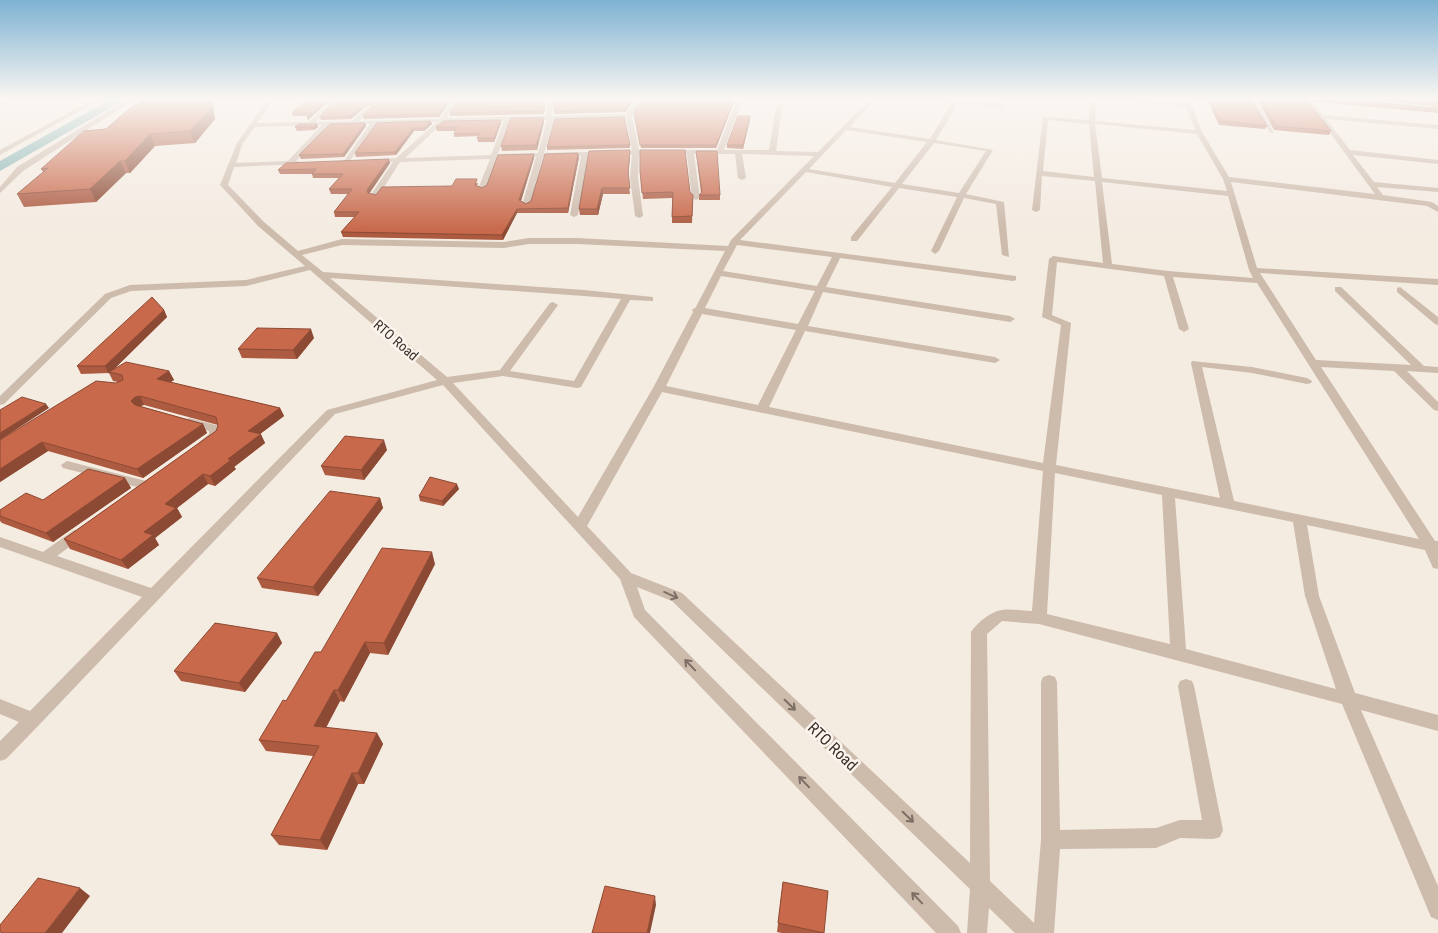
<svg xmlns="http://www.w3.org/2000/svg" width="1438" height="933" font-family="'Roboto Condensed',sans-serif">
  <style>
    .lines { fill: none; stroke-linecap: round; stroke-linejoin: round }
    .canal { fill: #7fb0b2; fill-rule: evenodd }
    .minor { fill: #cdbbac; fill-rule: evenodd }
    .wall { fill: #ac5a40 }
    .shaded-wall { fill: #8c4a34 }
    .building { fill: #c8694b; stroke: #8c4a34 }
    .oneway { stroke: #7d6f65 }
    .labels { text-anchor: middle; stroke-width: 5; stroke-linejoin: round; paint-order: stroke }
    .street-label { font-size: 14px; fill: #3b302b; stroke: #fbf5ee }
    .near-street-label { font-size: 16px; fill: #3b302b; stroke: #fbf5ee }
  </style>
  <rect width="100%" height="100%" fill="#f4ebe1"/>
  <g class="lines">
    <path class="canal" d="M111,99H126L0,171V161Z"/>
    <path class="minor" d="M7,99H14L0,107V103Z
      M94,99H101L0,155V150Z
      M128,99H135L23,171L0,193V187L17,167Z
      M268,99H274L257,123L309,122L333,99H339L316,122L352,121L368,107L371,109L359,121L440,119L453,99H459L447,118L546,116L547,99H553L552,116L627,114L635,99H641L632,116L639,150H717L737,99H743L724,150H769L776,107L779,105L782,107L776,151L818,152L870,99H876L850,127L930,139L952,102L937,99H960L1006,105L1004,108L958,103L936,140L993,150L966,194L1004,202L1009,257L1002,255L996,204L964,198L939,251L935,254L931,251L957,197L899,188L857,241H851V237L892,187L806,172L740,240L1016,276V280L1013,281L840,258L826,287L1010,316L1015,319L1010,322L823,292L808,326L995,357L1000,360L995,363L805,331L769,407L1043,463L1061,325L1042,317L1049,259L1053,256L1103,263L1095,181L1042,176L1040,210L1036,212L1032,210L1043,117L1089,120L1091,99H1097L1095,121L1195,130L1186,107L1116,99L1185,103L1183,99H1189L1202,132L1229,177L1375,194L1305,99H1311L1323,115L1438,125V129L1326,119L1350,150L1438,160V164L1353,155L1374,182L1438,188V192L1377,187L1383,195L1432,202L1438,206V212L1427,206L1231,182L1257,268L1438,279V285L1260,273L1316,360L1411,365L1335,291V287H1341L1424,366L1438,367V373L1407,371L1438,402V411L1434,410L1394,371L1321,367L1435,541H1438V569L1433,568L1425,550L1307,525L1319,596L1355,693L1438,715V731L1361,710L1438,886V920L1431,917L1342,704L1039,624L1002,621L987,634L990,881L1034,923L1041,840V682L1043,677L1049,675L1055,677L1057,682L1060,830L1156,828L1180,820H1202L1178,686L1180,681L1186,679L1192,681L1194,686L1223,830L1220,837L1213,839L1180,838L1156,848L1060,849L1054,933H1015L989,908L987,933H967L970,889L672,601L637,587L645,610L958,926L961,933H936L634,617L620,579L443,385L335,414L39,725L6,759L0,761V741L19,722L0,714V699L30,711L142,597L0,547V537L43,552L74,530H84L86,533L84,536L57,556L151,588L327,410L437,380L310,270L246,286L131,291L111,298L4,404L0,405V396L105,294L130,285L246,280L305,266L258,226L220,185L237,143ZM626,118L632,151L544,153L554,120ZM547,120L538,153L498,154L510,121ZM1048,120L1089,124L1094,177L1043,171ZM504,121L491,155L405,158L444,122ZM437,122L396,158L370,160L369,161L372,163L393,162L370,196L371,198H377L400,162L490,159L478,189L482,191L486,189L497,159L536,157L522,205L526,207L530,205L543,157L581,156L570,215L574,217L578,215L588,156L632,155L630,177L635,216L639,218L643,216L638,177L639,155L687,154L692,198L696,200L700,198L694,154H735L738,178L742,180L746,178L742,154L814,156L731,240L728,246L577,238H529L504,242L342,239L298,251L264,222L228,185L234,167L302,164V162L296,161L330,125L370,124L344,161L347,163L349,162L377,124ZM1095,124L1197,134L1223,179L1227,191L1102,178ZM322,125L288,161L236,163L243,143L255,127ZM846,130L927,142L895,183L809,169ZM934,143L986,151L959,193L902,184ZM1102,182L1228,196L1249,270L1253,278L1168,271L1112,264ZM529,244H577L725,251L696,307L692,310L693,312L653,388L578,517L453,383L503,376L577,388L581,387L630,300L653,301V297L584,290L323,272L302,255L342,245L504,248ZM737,245L832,257L817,286L723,271ZM1057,262L1164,276L1179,329L1184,332L1189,329L1173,277L1257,283L1419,539L1234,501L1202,367L1252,373L1307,384L1311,383L1312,381L1307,378L1252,367L1192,361L1191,363L1220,498L1056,465L1071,323L1052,315ZM721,276L815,291L798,324L705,308ZM330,278L584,296L621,299L574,381L510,371L558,305L553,302L550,303L500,370L447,377ZM702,314L796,330L758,405L666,386ZM662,392L1043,471L1032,611C1009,610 1001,605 982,620C978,624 974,627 971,632L970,863L682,593L631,573L587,526ZM1055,473L1162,495L1170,644L1047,614ZM1175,498L1293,522L1305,596L1336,689L1186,649Z
      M1250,99H1256L1274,133H1270Z
      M1372,100L1429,105L1432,107L1429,109L1370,103Z
      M1400,287L1438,317V325L1435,324L1397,292V288Z
      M189,418L219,426L221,435L209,445H201L199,442L209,434V431L185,424L183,422L185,420Z
      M67,461L150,482L151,485L145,489L63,468L61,465Z"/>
  </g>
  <path class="wall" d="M331,99L308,120L307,117L308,116H293L292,113Z
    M337,99H452L439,117L364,119L363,116L371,107L368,105L351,119L321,120L320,117Z
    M458,99H545L544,114L450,116V113Z
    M633,99L626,112L554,114V111Z
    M641,99H735L716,148H641L634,113Z
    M1207,99H1251L1267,126L1265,129L1219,125Z
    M1257,99H1306L1331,131L1329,135L1274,130Z
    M1313,99H1344L1430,108L1433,106L1371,99H1438V113L1316,102Z
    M212,101L215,119L195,143L155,146L130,173H126L96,202L24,207L17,194L43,172L41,169L106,129Z
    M750,116L743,149L727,148V145Z
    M544,118V122L537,150L502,151L501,146Z
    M501,120V123L494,142H478L477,138L479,136L454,137V134L455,131H437L436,127Z
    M365,123L366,126L344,157L301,159L299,155Z
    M377,123L432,124L424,131H414L396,155L356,157L355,153Z
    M317,124L318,127L314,130L297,131L295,127Z
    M630,145V148L547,150V147Z
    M630,150V156L628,176L630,194H603L598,215H580L579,209Z
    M696,151L720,195V200H699V195L701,193Z
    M534,154V158L521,201L526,204L531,201L579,157L568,213H517L503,240L343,237L341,232L355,217H335L334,212L348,194H331L329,189L339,178H313L312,174H280L278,170L390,163L369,194L376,195L478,183L477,186L482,188Z
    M640,171L690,192L693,195L692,223H672V198L643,199Z
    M164,310L167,317L113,370L169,371L174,380L170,382L280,408L284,416L260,434L265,443L234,467L236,469L215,486L208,484L177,508L182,517L155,538L159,545L128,569L70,549L64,539L216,431L218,425L144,405L140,406L203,424L207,433L143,478L48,451L0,482V440L118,382L113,381L109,373L81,374L77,366Z
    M314,338L297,359L242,358L238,349Z
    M387,450L364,480L325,475L321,466Z
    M125,478L131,488L53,542L2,523L0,521V510L43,500Z
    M459,489L443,506L420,501L419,496Z
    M380,498L383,508L318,596L262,588L257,578Z
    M435,564L388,655L370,653L344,702L340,701L326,728L377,733L383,744L364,784H358L327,850L279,845L271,835L313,756L266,751L259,740L286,701L321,652Z
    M277,633L282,643L245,692L181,681L174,671Z
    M783,882L824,933H782L777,932Z"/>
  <path class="shaded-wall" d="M209,99H215L212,101L215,119L195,143L190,131Z
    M327,99H331L308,120L307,117Z
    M449,99H452L439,117L438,114Z
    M631,99H633L626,112V109Z
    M734,99H735L716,148V145Z
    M367,102L368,105L351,119L350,116Z
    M750,116V120L743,149V145Z
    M544,118V122L537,150L536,145Z
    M501,120V123L494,142V138Z
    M431,121L432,124L424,131V128Z
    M365,123L366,126L344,157L343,154Z
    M317,124L318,127L314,130L313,127Z
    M413,128L414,131L396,155L395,152Z
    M150,134L155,146L130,173L125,161Z
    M630,150V156L628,177V172Z
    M578,153L579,157L568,213V208Z
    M534,154V158L520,204L519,200Z
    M389,159L390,163L368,195L367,190Z
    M120,161L126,173L96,202L90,189Z
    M602,188L603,194L598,215L597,209Z
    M517,209V213L503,240L502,235Z
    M164,310L167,317L110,373L109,372V374L105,366Z
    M311,329L314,338L297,359L293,350Z
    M169,371L174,380L162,388L157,379Z
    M140,396L144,405L140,406L136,410L131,401L135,397Z
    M46,404L49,408L0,440V433Z
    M280,408L284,416L252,440L248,431Z
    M203,424L207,433L143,478L137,469Z
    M261,434L265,443L234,467L236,469L215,486L210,476L228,459Z
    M384,440L387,450L364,480L361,470Z
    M42,442L48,451L0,482V469Z
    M203,474L208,484L177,508L182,517L155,538L159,545L128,569L121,560L144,532L165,504Z
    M125,478L131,488L53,542L46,533Z
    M457,484L459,489L443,506L442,501Z
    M380,498L383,508L318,596L313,587Z
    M432,552L435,564L388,655L384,643Z
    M277,633L282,643L245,692L239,683Z
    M365,642L370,653L344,702L338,690Z
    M334,690L340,701L320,738L314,726Z
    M377,733L383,744L364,784L358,773Z
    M352,773L358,784L327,850L320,840Z
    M80,888L90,896L62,933H45Z
    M655,896L656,905L650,933H647Z"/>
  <path class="building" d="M143,99H209L211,108L190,131L150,134L125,161H120L90,189L17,194L48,168L41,169L84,131L106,129L134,105H137Z
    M308,99H327L307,117L312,113H292Z
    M337,99H449L438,114L363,116L372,106L367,102L350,116L320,117Z
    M458,99H545L544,111L450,113Z
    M554,99H631L626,109L554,111Z
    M641,99H734L716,145H640L634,113Z
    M1210,99H1251L1267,126L1221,121Z
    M1260,99H1306L1331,131L1276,126Z
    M1317,99H1344L1430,108L1435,105V103L1400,99H1438V109Z
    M738,116H750L743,145H727Z
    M624,117L630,145L547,147L555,119Z
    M511,118H544L536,145L501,146Z
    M501,120L494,138H477L480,133L454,134L457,127H436L444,121Z
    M431,121L424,128H413L395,152L355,153L377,123Z
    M365,123L343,154L299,155L330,124Z
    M299,124H317L313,127H295Z
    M630,150L628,172L630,188H602L597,209H579L589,151Z
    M640,150H685L690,192L693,195L692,216L672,217L673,192L642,193L640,171Z
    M696,151H717L720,195H699L702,192Z
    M578,153L568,208L517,209L502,235L341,232L359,212H334L352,189H329L343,174H312L316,169L278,170L286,163L389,159L367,190L368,193L376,195L382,187L452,186L456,179H477L475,185L482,188L487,185L498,155L534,154L519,200L526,204L531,201L545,154Z
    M152,297L164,310L105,366H77Z
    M257,328L311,329L293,350L238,349Z
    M126,362L169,371L157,379L280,408L248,431L261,434L228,459L231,460L210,476L203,474L165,504L176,508L144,532L153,535L121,560L64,539L216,431L218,426L216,417L140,396L135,397L131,401L135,405L203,424L137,469L42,442L0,469V440L96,381L116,383L123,380L122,375L109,372Z
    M22,397L46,404L0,433V410Z
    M345,436L384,440L361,470L321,466Z
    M88,469L125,478L46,533L0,516V510L26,493L43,500Z
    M430,477L457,484L442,501L419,496Z
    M330,491L380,498L313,587L257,578Z
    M382,548L432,552L384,643L365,642L338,690H334L314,726L377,733L358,773H352L320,840L271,835L319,746L259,740L283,700L286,701L315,652H321Z
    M215,623L277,633L239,683L174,671Z
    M38,878L80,888L45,933H4L0,932V925Z
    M783,882L828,891L824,933L778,923Z
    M605,886L655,896L647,933H592Z"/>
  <defs><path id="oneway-shaft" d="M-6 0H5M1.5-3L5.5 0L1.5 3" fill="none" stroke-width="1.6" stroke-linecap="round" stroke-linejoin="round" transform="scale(1.25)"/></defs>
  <g class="oneway">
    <use href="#oneway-shaft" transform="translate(671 595) rotate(24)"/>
    <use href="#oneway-shaft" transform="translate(690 665) rotate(-134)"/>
    <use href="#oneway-shaft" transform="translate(790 705) rotate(44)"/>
    <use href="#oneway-shaft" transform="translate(804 782) rotate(-134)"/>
    <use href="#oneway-shaft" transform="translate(908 817) rotate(44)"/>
    <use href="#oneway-shaft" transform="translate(917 898) rotate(-134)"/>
  </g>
  <linearGradient id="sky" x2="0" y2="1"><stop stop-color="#7eb2d2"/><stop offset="0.43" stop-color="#faf6f2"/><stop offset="1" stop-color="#faf6f2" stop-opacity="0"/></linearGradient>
  <rect width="1438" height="230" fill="url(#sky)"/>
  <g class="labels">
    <g class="street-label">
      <text transform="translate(396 340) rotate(41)" y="5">RTO Road</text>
    </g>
    <g class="near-street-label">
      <text transform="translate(833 746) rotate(44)" y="6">RTO Road</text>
    </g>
  </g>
</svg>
